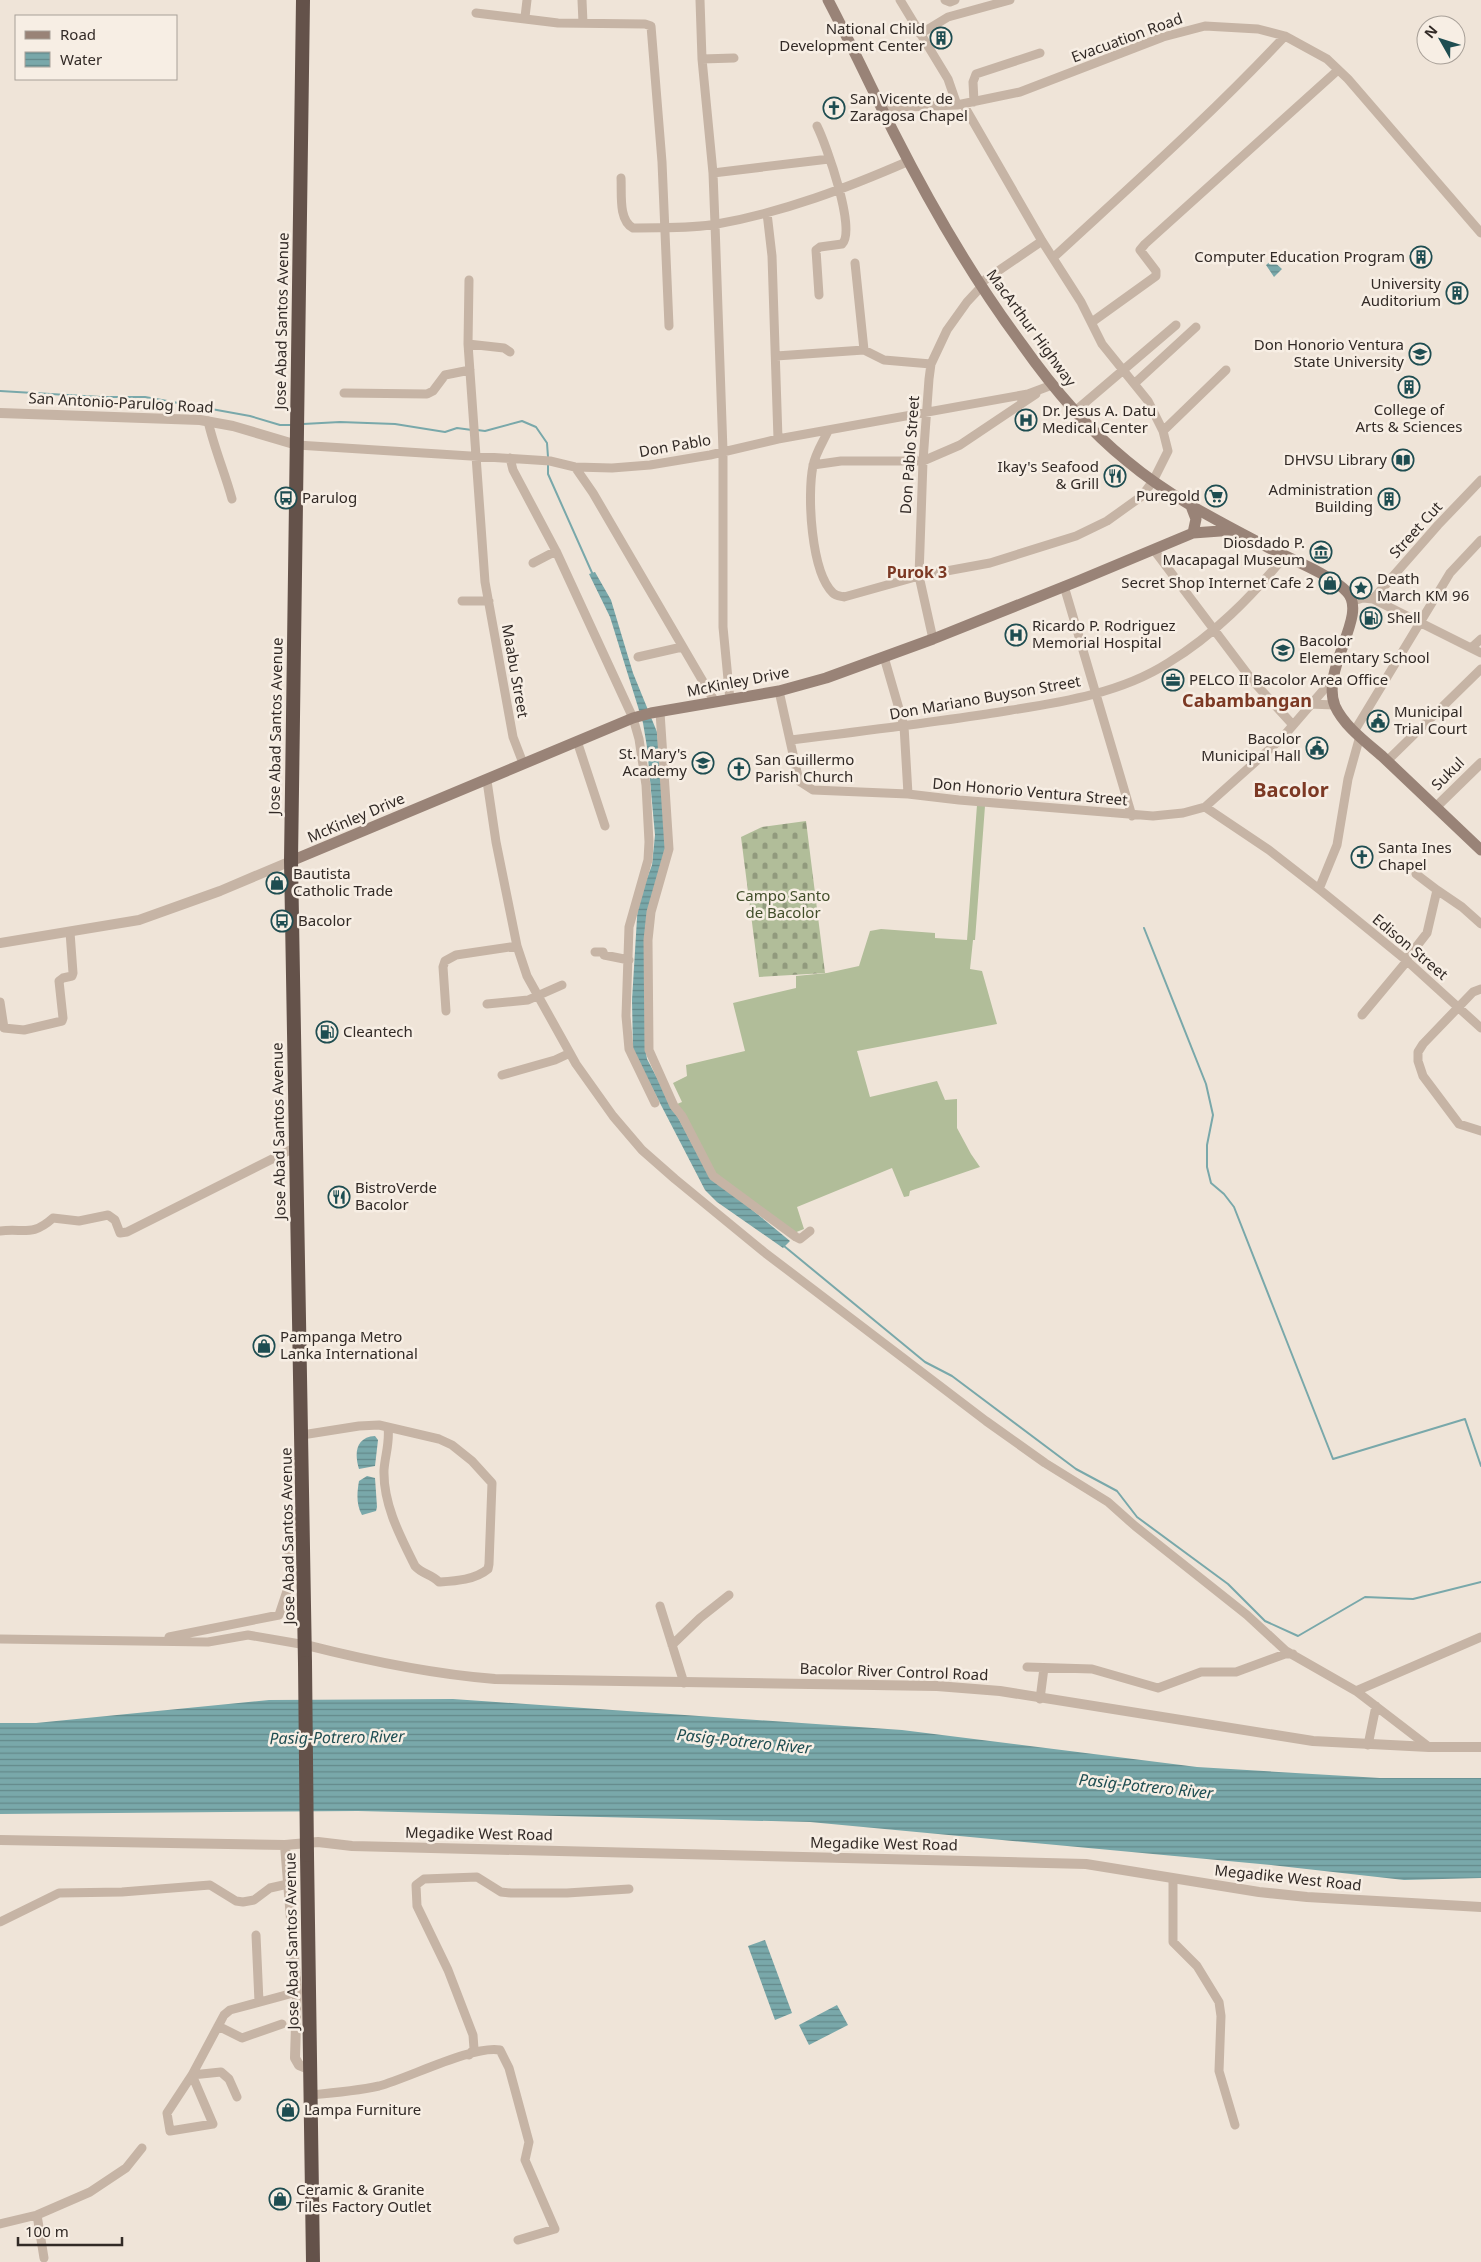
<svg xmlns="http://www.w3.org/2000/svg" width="1481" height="2262" font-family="'Noto Sans',sans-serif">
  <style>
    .grass { fill: #b1bd99 }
    .cemetery { fill: url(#cemetery-stones) }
    .water { fill: url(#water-rules) }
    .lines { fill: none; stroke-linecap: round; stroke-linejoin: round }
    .stream { stroke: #79a8aa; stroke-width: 2 }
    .minor { stroke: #c6b4a5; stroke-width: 9 }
    .tertiary { stroke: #c6b4a5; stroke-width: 10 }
    .secondary { stroke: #998377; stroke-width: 11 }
    .trunk { stroke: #64524a; stroke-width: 14 }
    .trunk-bridge { stroke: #64524a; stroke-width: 14 }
    .labels { text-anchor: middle; stroke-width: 5; stroke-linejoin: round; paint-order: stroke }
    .poi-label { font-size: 15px; fill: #322a26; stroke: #f7eee4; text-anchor: start }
    .street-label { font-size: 15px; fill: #322a26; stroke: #f7eee4 }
    .park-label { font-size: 15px; fill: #424f2b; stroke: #f7eee4 }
    .neighbourhood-label { font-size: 16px; font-weight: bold; fill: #7c3924; stroke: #f7eee4 }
    .water-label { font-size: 16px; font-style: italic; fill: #1e4d51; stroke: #f7eee4 }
    .quarter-label { font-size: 18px; font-weight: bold; fill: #7c3924; stroke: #f7eee4 }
    .district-label { font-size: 20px; font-weight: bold; fill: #7c3924; stroke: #f7eee4 }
  </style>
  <defs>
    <pattern id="cemetery-stones" width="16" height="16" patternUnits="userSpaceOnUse" patternTransform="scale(1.25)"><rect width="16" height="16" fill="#b1bd99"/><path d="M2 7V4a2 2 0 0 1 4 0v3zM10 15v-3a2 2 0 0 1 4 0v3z" fill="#919a7d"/></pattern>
    <pattern id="water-rules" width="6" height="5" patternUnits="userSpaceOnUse" patternTransform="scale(1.25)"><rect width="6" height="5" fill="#79a8aa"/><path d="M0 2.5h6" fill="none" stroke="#64898a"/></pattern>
  </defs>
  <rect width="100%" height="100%" fill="#efe4d8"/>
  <path class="grass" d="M977,805L985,806L975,940H973L970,969L982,971L997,1024L857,1051L870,1097L937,1081L945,1100L957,1099V1128L971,1154L980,1167L910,1191L909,1196L904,1197L892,1168L797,1207L804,1229L794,1233L713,1172L677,1104L682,1102L673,1083L687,1076L686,1065L745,1051L733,1003L796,988V976L827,973L859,966L870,931L881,929L935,933V938L967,940Z"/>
  <path class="cemetery" d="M806,821L825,973L759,977L741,837L762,827Z"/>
  <path class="water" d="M1272,260L1282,269L1274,277L1266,265Z
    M595,572L611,600L633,673L657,732L661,774L667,845L650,909L645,1046L647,1059L699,1157L745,1204L790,1241L783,1248L717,1202L705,1190L633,1051L632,1000L638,902L652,865L655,835L647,747L643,723L610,617L589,574Z
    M375,1436L378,1440L375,1466L359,1469C354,1453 356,1437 375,1436Z
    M367,1476L375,1478L377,1507L376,1511L362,1515C356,1504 357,1493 359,1481Z
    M453,1699L902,1730L1197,1767L1380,1778H1481V1878L1404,1880L1271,1865L810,1822L358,1811L0,1814V1723H36L269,1700Z
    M765,1940L792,2013L775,2020L748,1946Z
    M837,2005L848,2025L809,2045L799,2025Z"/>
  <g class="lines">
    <path class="stream" d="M0,391L101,397H145L250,416L280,425H291
      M303,424L340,422L395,424L445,432L457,428L472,430
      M477,430L485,431L522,421L536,427L547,443L548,457
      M548,464V474L593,575
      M1144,928L1206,1084L1213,1115L1207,1145V1167L1211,1183L1224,1194L1234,1207L1333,1459L1465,1419L1481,1466
      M784,1246L925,1362L952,1376L1076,1469L1117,1491L1137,1517L1228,1584L1265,1621L1298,1636L1365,1597L1413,1599L1481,1582"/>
    <path class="minor" d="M582,0L583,23
      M700,0L702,59L713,173L715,224L723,451V627L730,700
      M900,0L948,79L957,105
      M945,0L950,2L955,0
      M476,13L558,23L645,24L651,26L662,162L669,326
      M525,17L527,0
      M920,34L948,17L1010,0
      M702,59L734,58
      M974,102L973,82L976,74L1040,53
      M882,108L957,105L1020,92L1163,37L1205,26L1258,29L1285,36L1327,59L1348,79L1481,233
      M817,126C826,144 857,231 842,244L820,247L816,250L819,295
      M713,173L829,159
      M621,178C622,193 618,220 633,228C661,227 690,229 717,224C784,212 847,188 909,161
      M767,213L772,256L778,439
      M1054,257C1132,185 1212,114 1285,36
      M469,280L468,344L485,582L513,737L523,763
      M979,284L1042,241
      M1092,322L1156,276V271L1140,250L1145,244L1338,70
      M468,344L504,348L510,352
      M864,350L884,360L931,364
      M776,356L864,350L855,263
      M1135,383L1196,327
      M344,393L427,394L433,391L445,375L470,370
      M1074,412L1176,325
      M208,421C214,448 225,473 232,499
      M828,431C823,442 815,454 813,466C807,495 811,572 833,593C836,596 840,596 844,597L919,576L990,563L1076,536L1107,521L1142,496L1153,481L1168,451L1163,431L1148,401L1102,344L1081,302L1042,241L963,104
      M1163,431L1226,370
      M297,445L535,460L550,461L575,467L612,468L650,465L710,455L778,439L1028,394L1052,385
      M510,458L513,470L556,551L633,718L639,739L646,785L649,842L648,860L629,927L626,1016L629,1049L655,1103
      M813,465L841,461H923L960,445L1036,394
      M575,467L593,493L715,702
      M1154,550L1252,680L1293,725
      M533,563L556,551
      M1064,586L1132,816
      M1373,599L1438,525L1481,480
      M462,601H489
      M1353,601L1363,598L1373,599L1481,653
      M933,639L919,576L923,461L929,379L931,364L947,330L967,302L981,287
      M1471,648L1481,639
      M638,657L682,647
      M884,657L904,726L908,794
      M779,691L799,781L813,790L908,794L959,800L1153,816L1183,813L1205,807L1282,738L1333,679
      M1309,704L1335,705
      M660,712L669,849L651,912L648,940L649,1050L674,1106L682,1116L713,1176L796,1237L800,1239L810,1231
      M1355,730L1450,573L1481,540
      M791,740C856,732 921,724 987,714C1047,704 1115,697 1168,663C1214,635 1251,597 1285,556
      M577,741L605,826
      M1387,761L1481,669
      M487,781L496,842L517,946L527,976L576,1064L613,1116L642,1150L675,1179L764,1252L986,1421L1045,1463L1108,1502L1135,1526L1247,1615L1286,1651L1356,1691L1429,1747
      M1205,807L1269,850L1319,889L1406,960L1481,1028
      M1319,889L1337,845L1348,779L1360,736
      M1437,890L1462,907L1481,924
      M595,952H603L604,955L629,960
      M1406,960L1427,933L1437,890L1416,874
      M1481,989L1473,992L1423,1044L1418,1052V1061L1423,1076L1459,1124L1481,1131
      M0,1002L4,1028L24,1030L62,1021L63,1018L59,981L63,978L72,976L73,973L70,932
      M487,1004L528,1000L562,985
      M446,1011L443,967L445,961L456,955L517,946
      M1362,1015L1407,961
      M502,1075L555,1060L570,1053
      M0,1231C24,1228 32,1237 53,1218L79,1221L108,1215L115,1220L120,1233L127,1232L296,1147
      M302,1435L359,1426L379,1425L439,1439L452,1445L472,1461L492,1483L489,1564L488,1569C475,1580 455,1581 439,1582C431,1574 422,1574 415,1566C400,1536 383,1504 384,1470C385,1455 390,1443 388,1427
      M660,1606L684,1683
      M169,1637L279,1615L289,1585V1542L300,1511
      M0,1639L208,1642L248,1635L306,1645
      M672,1645L700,1618L729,1595
      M1027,1667L1092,1669L1158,1688L1201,1672H1236L1285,1654H1293
      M1356,1691L1481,1637
      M1040,1699L1044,1668
      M1368,1745L1376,1706
      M1173,1879V1942L1197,1966L1219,2002L1221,2016L1219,2071L1235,2125
      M0,1922L59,1893L122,1892L210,1885L236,1901L243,1902L254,1900L270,1888L288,1884
      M256,1935L259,2002
      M218,2026L242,2038L282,2024
      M469,2055L474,2049L473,2035L448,1970L417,1906L416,1885L424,1879L477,1877L501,1892L511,1893H567L629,1889
      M310,2095C333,2093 356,2091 379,2086C409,2078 473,2045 500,2050L509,2068L529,2142L525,2160L555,2229L518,2240
      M237,2097L229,2079L221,2072L192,2075L213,2124L170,2131L167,2113L192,2075L224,2015L230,2010L297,1992
      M37,2215L44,2258
      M0,2224L37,2215L90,2192L126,2168L142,2148"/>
    <path class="tertiary" d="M0,413L200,420L233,426L297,445
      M1436,807L1481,763
      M0,943L139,920L220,891L291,861
      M306,1645C369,1661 431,1674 495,1679L937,1686L1000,1691L1313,1741L1429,1747H1481
      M0,1840L285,1845L318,1842L352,1846L1086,1864L1259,1892L1307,1897L1481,1907
      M285,1845L297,1992L295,2058L299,2065L309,2069"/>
    <path class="secondary" d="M828,0C851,44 872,89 894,133C931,206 972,277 1021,343C1052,387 1085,427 1127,461C1171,498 1222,523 1273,550C1295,561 1331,575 1347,592C1369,615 1320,669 1335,706C1344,726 1366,742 1382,756C1415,787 1448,819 1481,850
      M1191,506L1196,519L1193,533
      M291,861L633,718L651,713L779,691L826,678L933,639L1078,581L1193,533L1234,530"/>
    <path class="trunk" d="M303,0L291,861L305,1663
      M307,1855L313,2262"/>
    <path class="trunk-bridge" d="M305,1663L307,1855"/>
  </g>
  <defs>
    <g id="building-ring" transform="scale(1.125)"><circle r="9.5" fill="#f7eee4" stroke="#1e4d51" stroke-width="1.5"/><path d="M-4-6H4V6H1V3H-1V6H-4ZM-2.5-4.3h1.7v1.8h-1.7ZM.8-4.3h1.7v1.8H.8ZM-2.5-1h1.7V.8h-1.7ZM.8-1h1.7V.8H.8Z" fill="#1e4d51"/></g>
    <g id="church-ring" transform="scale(1.125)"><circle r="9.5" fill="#f7eee4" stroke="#1e4d51" stroke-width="1.5"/><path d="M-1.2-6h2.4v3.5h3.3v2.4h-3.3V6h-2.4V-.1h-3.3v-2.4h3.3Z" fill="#1e4d51"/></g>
    <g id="university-ring" transform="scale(1.125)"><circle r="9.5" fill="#f7eee4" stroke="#1e4d51" stroke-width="1.5"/><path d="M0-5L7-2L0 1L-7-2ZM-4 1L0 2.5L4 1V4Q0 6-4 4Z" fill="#1e4d51"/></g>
    <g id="hospital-ring" transform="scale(1.125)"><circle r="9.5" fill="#f7eee4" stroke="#1e4d51" stroke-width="1.5"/><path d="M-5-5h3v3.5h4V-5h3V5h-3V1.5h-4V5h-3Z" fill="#1e4d51"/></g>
    <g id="library-ring" transform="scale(1.125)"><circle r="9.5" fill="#f7eee4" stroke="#1e4d51" stroke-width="1.5"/><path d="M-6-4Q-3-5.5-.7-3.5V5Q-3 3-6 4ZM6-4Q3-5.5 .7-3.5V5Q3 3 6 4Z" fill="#1e4d51"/></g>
    <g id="restaurant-ring" transform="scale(1.125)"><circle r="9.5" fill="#f7eee4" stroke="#1e4d51" stroke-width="1.5"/><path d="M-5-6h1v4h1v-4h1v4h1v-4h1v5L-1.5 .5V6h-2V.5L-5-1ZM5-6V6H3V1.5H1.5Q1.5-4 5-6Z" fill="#1e4d51"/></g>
    <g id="supermarket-ring" transform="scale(1.125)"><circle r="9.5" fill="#f7eee4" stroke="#1e4d51" stroke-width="1.5"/><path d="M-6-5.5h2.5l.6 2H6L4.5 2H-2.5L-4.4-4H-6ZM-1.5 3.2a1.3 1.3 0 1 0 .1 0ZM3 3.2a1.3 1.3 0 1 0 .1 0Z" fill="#1e4d51"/></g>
    <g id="bus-ring" transform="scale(1.125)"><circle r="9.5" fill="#f7eee4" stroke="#1e4d51" stroke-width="1.5"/><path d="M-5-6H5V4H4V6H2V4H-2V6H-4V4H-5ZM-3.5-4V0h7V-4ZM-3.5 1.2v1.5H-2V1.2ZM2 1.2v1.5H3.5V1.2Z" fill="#1e4d51"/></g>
    <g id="museum-ring" transform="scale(1.125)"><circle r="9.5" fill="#f7eee4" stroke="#1e4d51" stroke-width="1.5"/><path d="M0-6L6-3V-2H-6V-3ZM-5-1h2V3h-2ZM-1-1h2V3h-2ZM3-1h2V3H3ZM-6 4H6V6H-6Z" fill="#1e4d51"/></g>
    <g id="shop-ring" transform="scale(1.125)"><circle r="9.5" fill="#f7eee4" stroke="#1e4d51" stroke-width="1.5"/><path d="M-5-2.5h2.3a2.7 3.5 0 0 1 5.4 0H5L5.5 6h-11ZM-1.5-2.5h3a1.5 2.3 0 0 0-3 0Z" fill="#1e4d51"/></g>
    <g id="sight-ring" transform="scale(1.125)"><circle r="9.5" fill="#f7eee4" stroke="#1e4d51" stroke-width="1.5"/><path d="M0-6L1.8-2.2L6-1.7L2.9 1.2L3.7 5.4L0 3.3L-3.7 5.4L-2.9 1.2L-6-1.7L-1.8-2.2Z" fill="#1e4d51"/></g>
    <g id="fuel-ring" transform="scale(1.125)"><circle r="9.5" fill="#f7eee4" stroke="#1e4d51" stroke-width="1.5"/><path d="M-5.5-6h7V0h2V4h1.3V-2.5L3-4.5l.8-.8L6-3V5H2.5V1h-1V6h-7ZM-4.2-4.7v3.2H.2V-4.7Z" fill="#1e4d51"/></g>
    <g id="school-ring" transform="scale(1.125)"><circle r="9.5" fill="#f7eee4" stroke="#1e4d51" stroke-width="1.5"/><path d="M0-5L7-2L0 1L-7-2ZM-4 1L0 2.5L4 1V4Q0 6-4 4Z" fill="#1e4d51"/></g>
    <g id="office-ring" transform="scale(1.125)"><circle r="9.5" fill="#f7eee4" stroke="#1e4d51" stroke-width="1.5"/><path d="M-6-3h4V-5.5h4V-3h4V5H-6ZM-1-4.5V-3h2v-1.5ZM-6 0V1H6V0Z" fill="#1e4d51"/></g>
    <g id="civic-ring" transform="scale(1.125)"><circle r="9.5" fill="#f7eee4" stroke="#1e4d51" stroke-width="1.5"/><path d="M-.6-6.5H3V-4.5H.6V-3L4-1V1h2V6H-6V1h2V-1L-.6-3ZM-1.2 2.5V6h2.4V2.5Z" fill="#1e4d51"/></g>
  </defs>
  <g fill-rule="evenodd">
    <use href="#building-ring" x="941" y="38"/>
    <use href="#church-ring" x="834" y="108"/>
    <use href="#building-ring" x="1421" y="257"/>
    <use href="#building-ring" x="1457" y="293"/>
    <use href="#university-ring" x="1420" y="354"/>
    <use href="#building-ring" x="1409" y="387"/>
    <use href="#hospital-ring" x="1026" y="420"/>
    <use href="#library-ring" x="1403" y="460"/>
    <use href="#restaurant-ring" x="1115" y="476"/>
    <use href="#supermarket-ring" x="1216" y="496"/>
    <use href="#bus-ring" x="286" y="498"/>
    <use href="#building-ring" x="1389" y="499"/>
    <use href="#museum-ring" x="1321" y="552"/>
    <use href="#shop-ring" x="1330" y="583"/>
    <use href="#sight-ring" x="1361" y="588"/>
    <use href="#fuel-ring" x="1371" y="618"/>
    <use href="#hospital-ring" x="1016" y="635"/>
    <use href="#school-ring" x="1283" y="650"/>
    <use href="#office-ring" x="1173" y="680"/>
    <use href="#civic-ring" x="1378" y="721"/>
    <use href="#civic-ring" x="1317" y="748"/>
    <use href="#school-ring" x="703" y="763"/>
    <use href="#church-ring" x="739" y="769"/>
    <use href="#church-ring" x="1362" y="857"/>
    <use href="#shop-ring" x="277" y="883"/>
    <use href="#bus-ring" x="282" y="921"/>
    <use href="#fuel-ring" x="327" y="1032"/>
    <use href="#restaurant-ring" x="339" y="1197"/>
    <use href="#shop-ring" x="264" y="1346"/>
    <use href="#shop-ring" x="288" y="2110"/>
    <use href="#shop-ring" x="280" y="2199"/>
  </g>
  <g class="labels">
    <g class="poi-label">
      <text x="925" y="34" text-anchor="end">National Child<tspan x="925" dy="17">Development Center</tspan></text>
      <text x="850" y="104">San Vicente de<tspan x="850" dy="17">Zaragosa Chapel</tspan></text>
      <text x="1405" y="262" text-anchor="end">Computer Education Program</text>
      <text x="1441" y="289" text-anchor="end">University<tspan x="1441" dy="17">Auditorium</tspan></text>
      <text x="1404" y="350" text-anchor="end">Don Honorio Ventura<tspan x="1404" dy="17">State University</tspan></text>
      <text x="1409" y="415" text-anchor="middle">College of<tspan x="1409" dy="17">Arts &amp; Sciences</tspan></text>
      <text x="1042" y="416">Dr. Jesus A. Datu<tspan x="1042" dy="17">Medical Center</tspan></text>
      <text x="1387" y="465" text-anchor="end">DHVSU Library</text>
      <text x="1099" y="472" text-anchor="end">Ikay's Seafood<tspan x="1099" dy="17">&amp; Grill</tspan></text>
      <text x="1373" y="495" text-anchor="end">Administration<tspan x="1373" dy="17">Building</tspan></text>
      <text x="1200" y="501" text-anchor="end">Puregold</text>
      <text x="302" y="503">Parulog</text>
      <text x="1305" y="548" text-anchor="end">Diosdado P.<tspan x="1305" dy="17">Macapagal Museum</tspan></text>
      <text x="1377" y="584">Death<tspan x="1377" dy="17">March KM 96</tspan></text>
      <text x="1314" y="588" text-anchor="end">Secret Shop Internet Cafe 2</text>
      <text x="1387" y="623">Shell</text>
      <text x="1032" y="631">Ricardo P. Rodriguez<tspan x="1032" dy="17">Memorial Hospital</tspan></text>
      <text x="1299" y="646">Bacolor<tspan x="1299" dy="17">Elementary School</tspan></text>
      <text x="1189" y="685">PELCO II Bacolor Area Office</text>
      <text x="1394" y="717">Municipal<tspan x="1394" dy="17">Trial Court</tspan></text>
      <text x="1301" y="744" text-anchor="end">Bacolor<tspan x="1301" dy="17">Municipal Hall</tspan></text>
      <text x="687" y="759" text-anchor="end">St. Mary's<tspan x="687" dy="17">Academy</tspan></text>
      <text x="755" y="765">San Guillermo<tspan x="755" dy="17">Parish Church</tspan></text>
      <text x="1378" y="853">Santa Ines<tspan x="1378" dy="17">Chapel</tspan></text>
      <text x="293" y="879">Bautista<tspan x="293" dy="17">Catholic Trade</tspan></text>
      <text x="298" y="926">Bacolor</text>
      <text x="343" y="1037">Cleantech</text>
      <text x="355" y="1193">BistroVerde<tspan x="355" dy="17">Bacolor</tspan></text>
      <text x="280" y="1342">Pampanga Metro<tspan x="280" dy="17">Lanka International</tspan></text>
      <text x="304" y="2115">Lampa Furniture</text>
      <text x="296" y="2195">Ceramic &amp; Granite<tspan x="296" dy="17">Tiles Factory Outlet</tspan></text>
    </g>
    <g class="street-label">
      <text transform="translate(1127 38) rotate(-20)" y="5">Evacuation Road</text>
      <text transform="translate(282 321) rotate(-89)" y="5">Jose Abad Santos Avenue</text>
      <text transform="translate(1031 328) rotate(54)" y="5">MacArthur Highway</text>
      <text transform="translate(121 403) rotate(3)" y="5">San Antonio-Parulog Road</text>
      <text transform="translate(675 446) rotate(-10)" y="5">Don Pablo</text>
      <text transform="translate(910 455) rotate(-86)" y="5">Don Pablo Street</text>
      <text transform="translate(1416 530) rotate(-48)" y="5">Street Cut</text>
      <text transform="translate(515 671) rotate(80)" y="5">Maabu Street</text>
      <text transform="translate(738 682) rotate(-11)" y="5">McKinley Drive</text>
      <text transform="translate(985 698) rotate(-10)" y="5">Don Mariano Buyson Street</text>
      <text transform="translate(276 726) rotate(-89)" y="5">Jose Abad Santos Avenue</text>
      <text transform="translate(1448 774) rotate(-45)" y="5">Sukul</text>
      <text transform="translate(1030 792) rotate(5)" y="5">Don Honorio Ventura Street</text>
      <text transform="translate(356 818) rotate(-23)" y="5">McKinley Drive</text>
      <text transform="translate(1410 947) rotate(40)" y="5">Edison Street</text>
      <text transform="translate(279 1131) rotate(-91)" y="5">Jose Abad Santos Avenue</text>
      <text transform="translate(288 1536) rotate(-91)" y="5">Jose Abad Santos Avenue</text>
      <text transform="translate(894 1672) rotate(2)" y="5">Bacolor River Control Road</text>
      <text transform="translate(479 1834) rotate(1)" y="5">Megadike West Road</text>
      <text transform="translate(884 1844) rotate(1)" y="5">Megadike West Road</text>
      <text transform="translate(1288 1878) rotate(6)" y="5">Megadike West Road</text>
      <text transform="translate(292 1941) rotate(-91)" y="5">Jose Abad Santos Avenue</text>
    </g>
    <g class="park-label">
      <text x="783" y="901">Campo Santo<tspan x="783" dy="17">de Bacolor</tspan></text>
    </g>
    <g class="neighbourhood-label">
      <text x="917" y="578">Purok 3</text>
    </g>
    <g class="water-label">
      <text transform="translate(337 1737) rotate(-1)" y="6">Pasig-Potrero River</text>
      <text transform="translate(744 1741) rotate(6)" y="6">Pasig-Potrero River</text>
      <text transform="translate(1146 1786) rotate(6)" y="6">Pasig-Potrero River</text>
    </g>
    <g class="quarter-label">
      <text x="1247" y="707">Cabambangan</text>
    </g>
    <g class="district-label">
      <text x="1291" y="797">Bacolor</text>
    </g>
  </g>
  <rect x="15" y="15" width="162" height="65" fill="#f7eee4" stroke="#a8a098"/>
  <rect x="25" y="31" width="25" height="8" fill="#998377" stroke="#a8a098"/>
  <text x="60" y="40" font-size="15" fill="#322a26">Road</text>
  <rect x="25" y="52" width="25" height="15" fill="url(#water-rules)" stroke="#a8a098"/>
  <text x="60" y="65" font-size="15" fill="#322a26">Water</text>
  <g transform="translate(1441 40) rotate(309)"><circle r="24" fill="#f7eee4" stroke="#a8a098"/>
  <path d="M0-4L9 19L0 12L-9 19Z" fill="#1e4d51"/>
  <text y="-8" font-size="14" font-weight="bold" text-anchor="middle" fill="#322a26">N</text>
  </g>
  <path d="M18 2237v8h104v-8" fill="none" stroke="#322a26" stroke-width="2.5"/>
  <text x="25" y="2237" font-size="15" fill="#322a26" stroke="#f7eee4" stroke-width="4" paint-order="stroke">100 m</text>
</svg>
